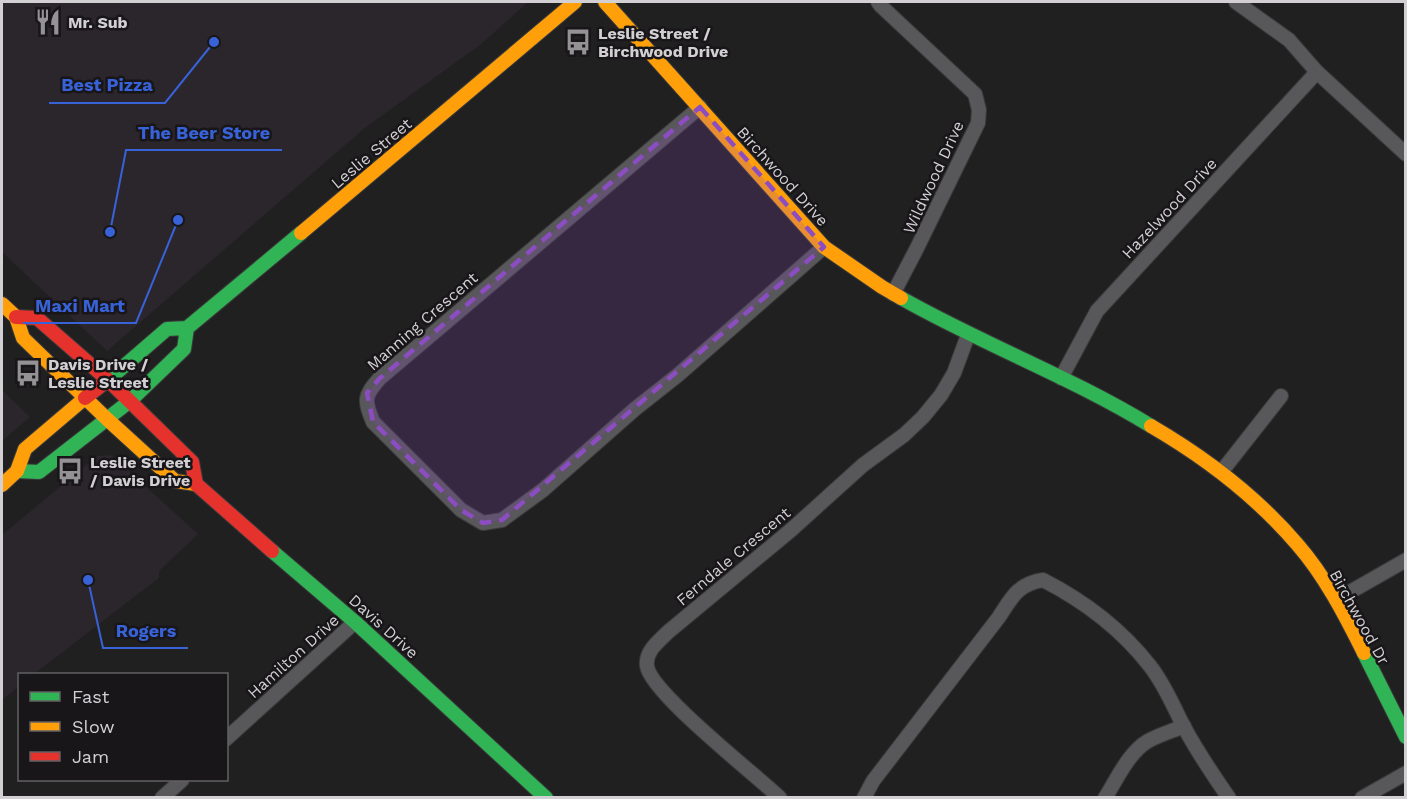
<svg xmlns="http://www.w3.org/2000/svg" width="1407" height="799" font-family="'Work Sans',sans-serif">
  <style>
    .built { fill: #2b252c }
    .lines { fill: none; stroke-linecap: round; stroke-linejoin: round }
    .street-casing { stroke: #3b3a3b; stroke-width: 16 }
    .fast-casing { stroke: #3b3a3b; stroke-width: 16 }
    .slow-casing { stroke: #3b3a3b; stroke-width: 16 }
    .jam-casing { stroke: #3b3a3b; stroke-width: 16 }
    .street { stroke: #585759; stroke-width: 14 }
    .fast { stroke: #30b455; stroke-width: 14 }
    .slow { stroke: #ff9f0a; stroke-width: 14 }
    .jam { stroke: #e5322d; stroke-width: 14 }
    .marked { fill: #8c4dc3; fill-opacity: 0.2; stroke: #8c4dc3; stroke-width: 4.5; stroke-dasharray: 12 8; stroke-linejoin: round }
    .labels { text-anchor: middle; stroke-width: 5; stroke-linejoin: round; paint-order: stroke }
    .poi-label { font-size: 16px; font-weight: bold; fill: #d2d0d3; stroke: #181619; text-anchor: start }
    .street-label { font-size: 16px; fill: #d2d0d3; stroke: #181619 }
    .leader { fill: none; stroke: #3862d7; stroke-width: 2 }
    .callout-dot { fill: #3862d7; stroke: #181619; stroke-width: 2 }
    .callout-label { font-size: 18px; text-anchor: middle; font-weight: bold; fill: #3862d7; stroke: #181619; stroke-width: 5; stroke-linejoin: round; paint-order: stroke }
  </style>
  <rect width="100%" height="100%" fill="#212021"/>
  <path class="built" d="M2,2H528L480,45L366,127L107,351L2,252Z
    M2,390L30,417L2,441Z
    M111,455L198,534L159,571V578L34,674H20L19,686L2,700V535L97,456Z"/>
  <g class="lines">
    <g class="street-casing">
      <path id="street" d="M878,2L881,6L975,94L979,110L978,123L917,248L893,294
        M1236,2L1289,40L1317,72L1406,154
        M700,107L379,379C364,396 364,400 373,422L461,510L483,523L502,520L543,490L635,409L678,375L824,247
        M1061,378L1097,311L1317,72
        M1222,471L1281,396
        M1336,600L1406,560
        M226,739L355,622
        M162,798L182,780
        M780,798C756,775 650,692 647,666C645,651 659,641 668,632L791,530L863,465L904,435L923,417L941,395L954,373L968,335
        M864,798L873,781L999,617C1012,597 1018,584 1043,580C1084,601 1122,630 1150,666C1165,685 1173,706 1184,727C1197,751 1213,775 1229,798
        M1105,798C1117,779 1129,752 1148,741C1159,735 1172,731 1184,726
        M1362,798L1406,773"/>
    </g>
    <g class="fast-casing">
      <path id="fast" d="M901,298C982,344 1071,377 1151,426
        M108,380L167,329L187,328L301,233
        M130,401L184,349L187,328
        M107,419L130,401
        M17,471L39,472L107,419
        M272,551L355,622L546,798
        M1364,653L1406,737"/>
    </g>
    <g class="slow-casing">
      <path id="slow" d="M605,2L824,247L882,287L901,298
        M301,233L575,2
        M2,304L16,317L23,338L107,419L175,481L196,484
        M1151,426C1206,458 1255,495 1297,544C1325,576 1345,615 1364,653
        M2,485L17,471L25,449L85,398"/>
    </g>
    <g class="jam-casing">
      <path id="jam" d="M16,317L37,318L108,380L192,462L196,484L272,551
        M85,398L108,380"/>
    </g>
    <use href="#street" class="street"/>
    <use href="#fast" class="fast"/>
    <use href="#slow" class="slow"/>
    <use href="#jam" class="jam"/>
  </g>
  <path class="marked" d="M700,107L824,247L502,520L483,523L461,510L373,422L367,393L379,379Z"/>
  <defs>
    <g id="restaurant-bare" transform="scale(2.07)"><path d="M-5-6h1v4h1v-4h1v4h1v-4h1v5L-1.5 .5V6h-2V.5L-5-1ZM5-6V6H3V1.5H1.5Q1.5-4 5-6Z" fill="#949295" stroke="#181619" stroke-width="2.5" paint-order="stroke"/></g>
    <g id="bus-bare" transform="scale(2.07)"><path d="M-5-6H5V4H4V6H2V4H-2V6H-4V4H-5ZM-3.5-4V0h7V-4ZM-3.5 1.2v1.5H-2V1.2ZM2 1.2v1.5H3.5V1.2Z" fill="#949295" stroke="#181619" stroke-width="2.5" paint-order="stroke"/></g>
  </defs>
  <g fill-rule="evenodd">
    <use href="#restaurant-bare" x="48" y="22"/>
    <use href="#bus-bare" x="578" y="42"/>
    <use href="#bus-bare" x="28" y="373"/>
    <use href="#bus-bare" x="70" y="471"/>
  </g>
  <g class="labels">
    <g class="poi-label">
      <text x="68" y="28">Mr. Sub</text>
      <text x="598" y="39">Leslie Street /<tspan x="598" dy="18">Birchwood Drive</tspan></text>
      <text x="48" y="370">Davis Drive /<tspan x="48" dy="18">Leslie Street</tspan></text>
      <text x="90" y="468">Leslie Street<tspan x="90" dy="18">/ Davis Drive</tspan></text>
    </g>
    <g class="street-label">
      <text transform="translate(371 153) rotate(-40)" y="6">Leslie Street</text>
      <text transform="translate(783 176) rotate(48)" y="6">Birchwood Drive</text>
      <text transform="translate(933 177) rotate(-65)" y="6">Wildwood Drive</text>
      <text transform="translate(1169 208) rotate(-47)" y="6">Hazelwood Drive</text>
      <text transform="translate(422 321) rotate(-41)" y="6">Manning Crescent</text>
      <text transform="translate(733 556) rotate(-40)" y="6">Ferndale Crescent</text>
      <text transform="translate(1360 617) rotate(61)" y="6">Birchwood Dr</text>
      <text transform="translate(384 626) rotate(42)" y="6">Davis Drive</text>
      <text transform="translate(293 656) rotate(-42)" y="6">Hamilton Drive</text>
    </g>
  </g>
  <path class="leader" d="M214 42L165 103H49M110 232L126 150H282M178 220L136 323H23M88 580L103 648H188"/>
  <g class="callout-dot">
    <circle cx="214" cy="42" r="6"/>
    <circle cx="110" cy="232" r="6"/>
    <circle cx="178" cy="220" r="6"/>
    <circle cx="88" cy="580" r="6"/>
  </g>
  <g class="callout-label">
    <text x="107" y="91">Best Pizza</text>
    <text x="204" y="139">The Beer Store</text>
    <text x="80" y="312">Maxi Mart</text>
    <text x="146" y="637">Rogers</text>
  </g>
  <rect width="1407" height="799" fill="none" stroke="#d2d0d3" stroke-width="6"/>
  <rect x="18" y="673" width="210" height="108" fill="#181619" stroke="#626063" stroke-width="1.5"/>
  <rect x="30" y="692" width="30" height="9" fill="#30b455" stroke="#626063" stroke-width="1.5"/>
  <text x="72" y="703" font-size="18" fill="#d2d0d3">Fast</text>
  <rect x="30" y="722" width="30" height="9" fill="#ff9f0a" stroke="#626063" stroke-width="1.5"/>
  <text x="72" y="733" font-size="18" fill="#d2d0d3">Slow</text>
  <rect x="30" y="752" width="30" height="9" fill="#e5322d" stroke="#626063" stroke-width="1.5"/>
  <text x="72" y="763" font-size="18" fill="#d2d0d3">Jam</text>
</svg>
